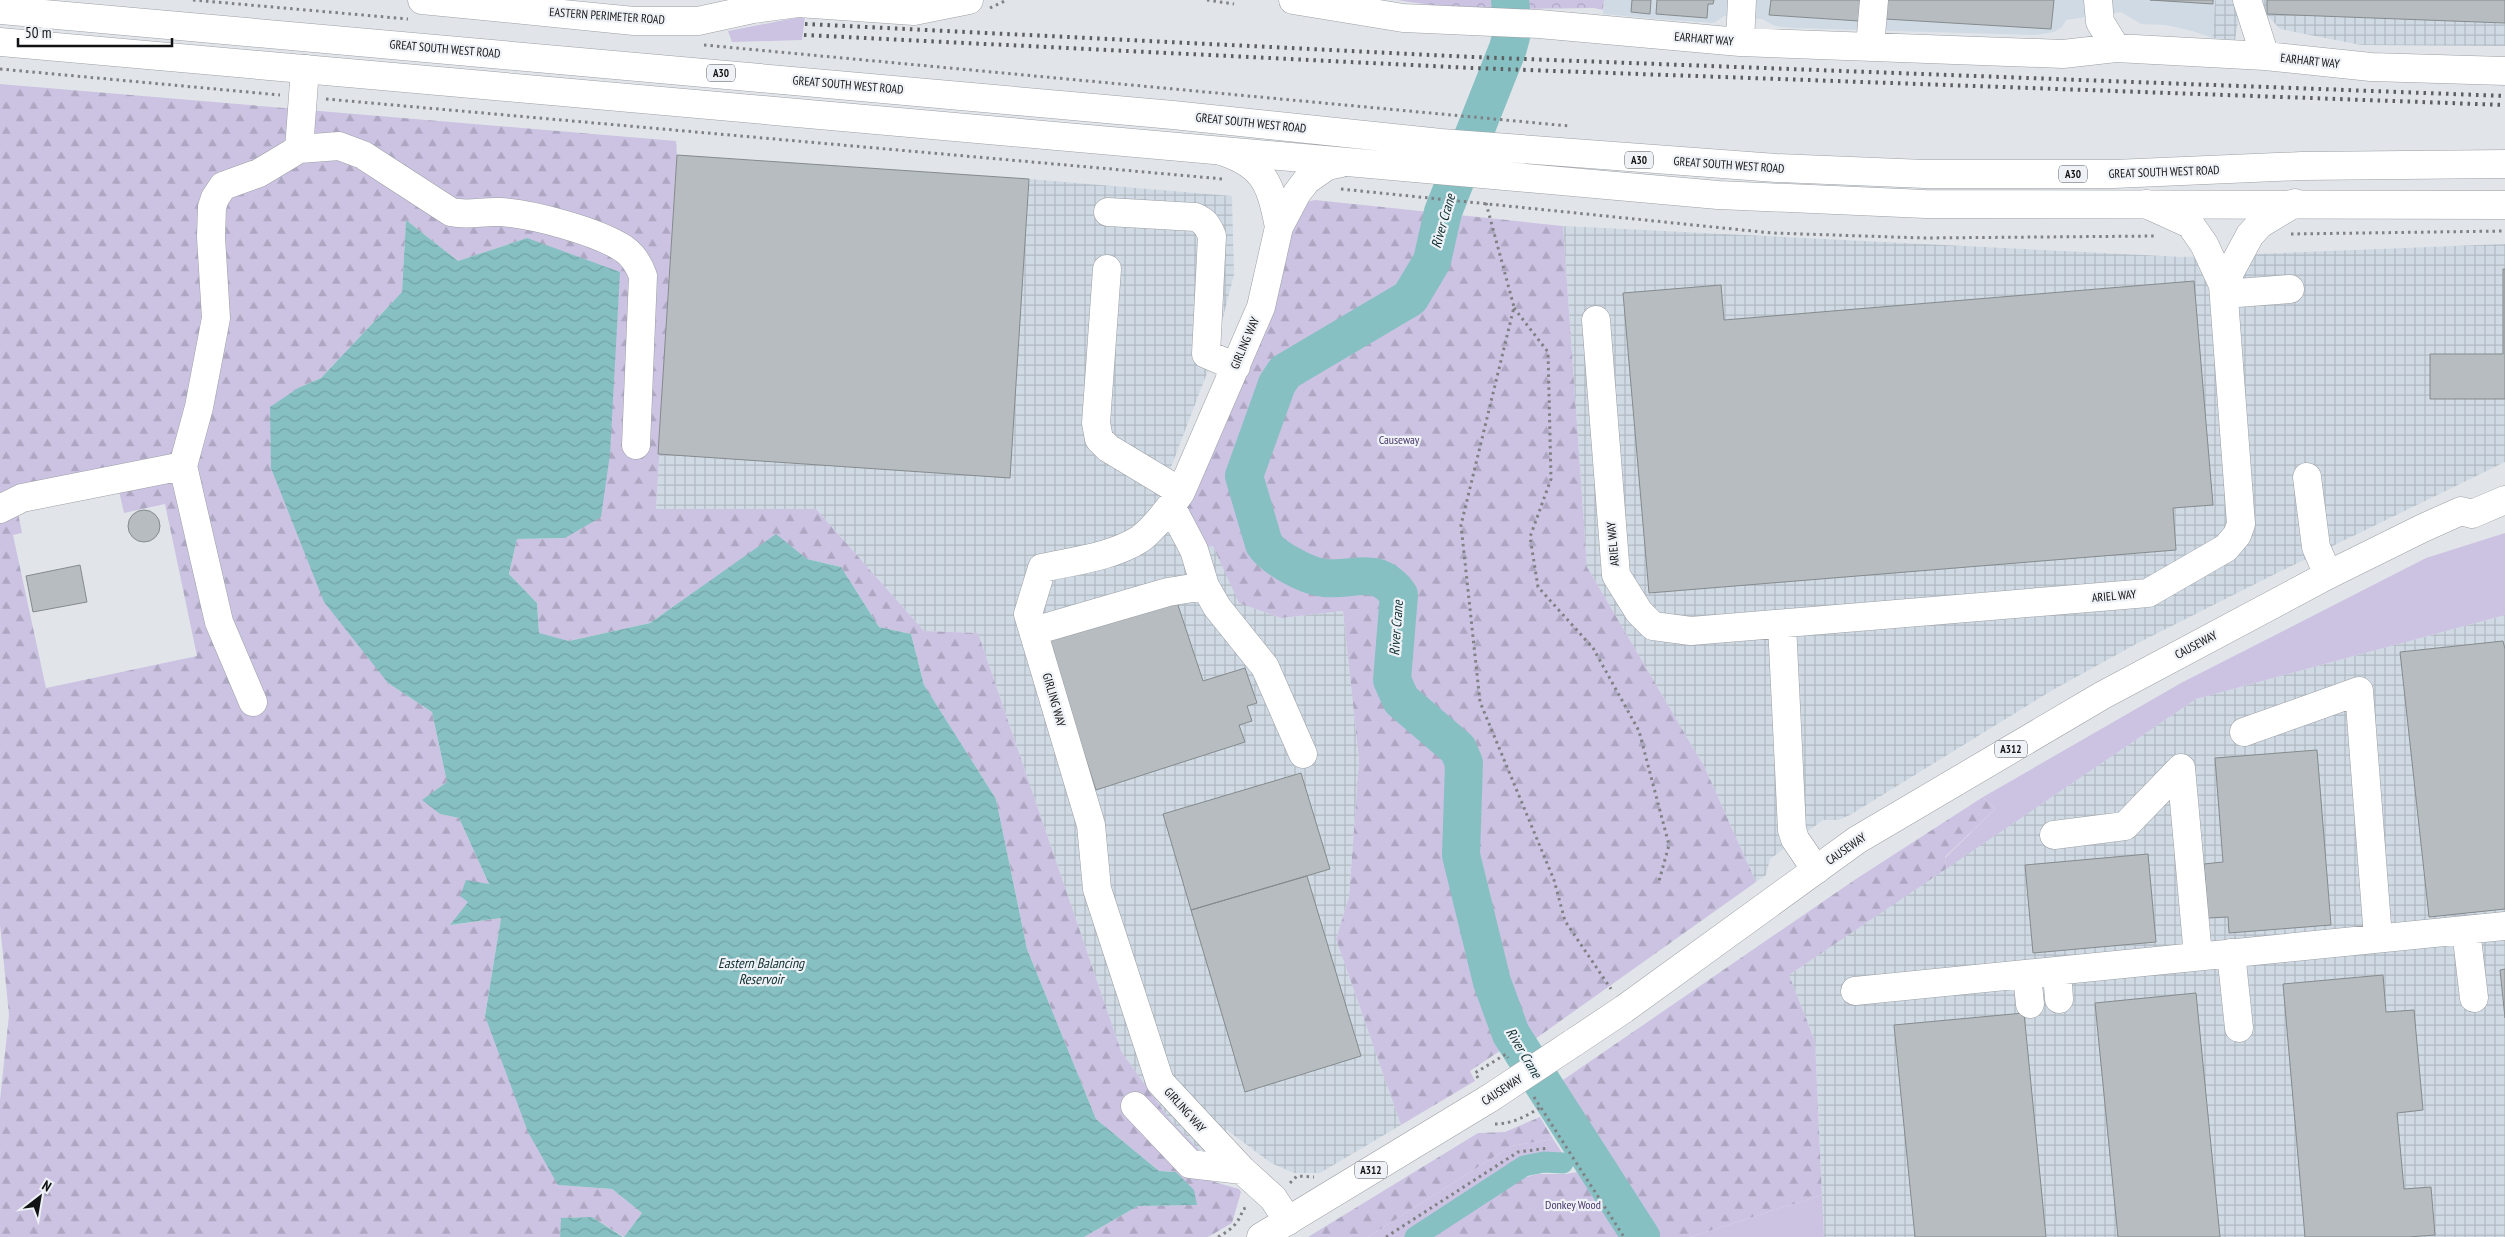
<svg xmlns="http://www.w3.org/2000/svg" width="2505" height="1237" font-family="'PT Sans Narrow',sans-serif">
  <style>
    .built { fill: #d0dae4 }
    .industrial { fill: url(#industrial-grid) }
    .grass { fill: #ccc3e3 }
    .forest { fill: url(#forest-firs); fill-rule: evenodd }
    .park { fill: url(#park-crowns) }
    .water { fill: url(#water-waves) }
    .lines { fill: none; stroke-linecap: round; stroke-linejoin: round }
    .canal { stroke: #86c0c3; stroke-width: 21 }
    .river { stroke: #86c0c3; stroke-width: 38 }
    .building { fill: #b6bcbf; stroke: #858b8d }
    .minor-casing { stroke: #9c9fa4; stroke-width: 29 }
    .major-casing { stroke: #9c9fa4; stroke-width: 29 }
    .highway-casing { stroke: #9c9fa4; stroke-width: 29 }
    .path { stroke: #7f8184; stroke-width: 3; stroke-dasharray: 2.5 4; stroke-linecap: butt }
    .minor { stroke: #fff; stroke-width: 28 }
    .major { stroke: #fff; stroke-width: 28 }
    .highway { stroke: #fff; stroke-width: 28 }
    .rail { stroke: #5c5e60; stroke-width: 4; stroke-dasharray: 2.5 5; stroke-linecap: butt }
    .major-bridge-casing { stroke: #9c9fa4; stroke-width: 29; stroke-linecap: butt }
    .major-bridge { stroke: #fff; stroke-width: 28 }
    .labels { text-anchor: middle; stroke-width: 4.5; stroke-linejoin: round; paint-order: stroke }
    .shield { fill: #eef2f7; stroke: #545658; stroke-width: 1 }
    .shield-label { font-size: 11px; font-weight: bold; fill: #121314 }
    .street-label { font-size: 12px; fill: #121314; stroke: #eef2f7 }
    .park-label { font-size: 12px; fill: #49356a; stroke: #eef2f7 }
    .water-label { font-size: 14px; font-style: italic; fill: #102f30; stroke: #eef2f7 }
  </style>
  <defs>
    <pattern id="industrial-grid" width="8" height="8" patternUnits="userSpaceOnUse" patternTransform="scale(1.25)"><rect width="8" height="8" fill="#d0dae4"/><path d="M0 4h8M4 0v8" fill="none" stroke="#b2bac3"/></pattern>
    <pattern id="forest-firs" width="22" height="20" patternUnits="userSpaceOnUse" patternTransform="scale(1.25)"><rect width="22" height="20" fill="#ccc3e3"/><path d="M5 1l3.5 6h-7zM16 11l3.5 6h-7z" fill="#aea7c2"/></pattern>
    <pattern id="park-crowns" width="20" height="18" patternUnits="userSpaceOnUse" patternTransform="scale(1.25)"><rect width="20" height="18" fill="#ccc3e3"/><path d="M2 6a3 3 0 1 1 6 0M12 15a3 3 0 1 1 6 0" fill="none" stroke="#aea7c2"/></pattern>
    <pattern id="water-waves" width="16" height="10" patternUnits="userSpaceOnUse" patternTransform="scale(1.25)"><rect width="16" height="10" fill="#86c0c3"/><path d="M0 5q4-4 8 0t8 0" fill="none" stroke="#73a4a7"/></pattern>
  </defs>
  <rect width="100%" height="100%" fill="#e1e5e9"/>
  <path class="built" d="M1604,0H2215L2213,38L2192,31L2166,25L2141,24L2121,12L2066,20L2062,27L2054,32L2036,35L1792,28L1775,26L1762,19L1724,16L1714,23L1670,20L1603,14Z"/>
  <path class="industrial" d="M2215,0H2505V46L2361,45L2280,29L2266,14L2239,16L2235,40L2213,38Z
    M677,155L1029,179L1232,196L1234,275L1212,360L1165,483L1213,546L1240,603L1281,618L1343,611L1359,760L1349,897L1336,939L1401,1125L1320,1173H1294L1271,1163L1227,1130L1206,1157L1170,1120L1121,1051L978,633L924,631L816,509H656Z
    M1563,226L2183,257L2505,244V462L2271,576L2136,644L2051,691L1850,815L1838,820H1823L1770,859L1766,875L1756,882L1705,768L1587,567Z
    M2505,615V1237H1824L1815,1041L1789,975L2196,699Z"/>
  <path class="grass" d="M805,16L802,40L732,42L728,31Z
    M2505,533V615L2196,699L1946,869L1945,858L1995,809L1983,797L2181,683L2426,558Z
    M1553,1139L1563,1154L1522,1160L1408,1237H1368L1511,1146Z
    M1822,1195L1824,1237H1690Z"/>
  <path class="forest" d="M0,84L676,141L677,155L656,509H816L924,631L978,633L1121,1051L1170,1120L1206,1157L1204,1179L1239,1189L1241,1192L1232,1223L1208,1237H1084L1138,1206L1196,1205L1176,1172L1159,1171L1096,1119L1027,949L996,799L924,685L911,634L879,627L841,567L807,559L776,535L650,623L569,641L539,634L537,603L509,574L517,539L565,538L527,238L458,261L406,220L402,292L321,378L298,388L388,683L432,712L447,782L423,800L440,814L459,818L489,884L468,902L451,925L501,918L485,1016L558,1185L612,1189L642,1213L624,1237L592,1217L562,1218L560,1237H0V1100L9,1015L0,925ZM119,491L124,513L165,504L197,656L46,688L13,535L22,533L18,513Z
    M1315,200L1563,226L1587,567L1705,768L1756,882L1528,1044L1522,1036L1470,1071L1475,1081L1401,1125L1336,939L1349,897L1359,760L1343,611L1281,618L1239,603L1213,546L1194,550L1181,492L1289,206Z
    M1983,797L1995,809L1945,857L1946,869L1789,975L1815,1041L1822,1195L1690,1237H1657L1560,1082L1856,879Z
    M1540,1117L1553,1139L1511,1146L1368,1237H1308L1478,1133L1505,1132Z
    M1589,1170L1633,1237H1426L1509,1182L1538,1174H1566Z"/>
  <path class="park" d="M1397,0H1604L1603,10L1594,8C1527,9 1462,11 1397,0Z"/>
  <path class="water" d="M406,220L458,261L527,238L620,272L610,454L601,517L565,538L517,539L509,574L537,603L539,633L569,641L650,623L776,534L807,559L841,567L879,627L911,634L924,685L996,799L1027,949L1096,1119L1159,1171L1176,1172L1194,1190L1197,1205L1138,1206L1084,1237H624L642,1213L612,1189L558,1185L528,1132L485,1016L501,918L450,925L468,902L460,896L466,880L489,884L459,818L440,814L422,800L447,782L432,712L388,683L324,602L271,468L270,407L298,388L321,378L402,292Z
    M592,1217L623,1237H560L561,1218Z"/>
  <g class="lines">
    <path class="canal" d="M1586,1164L1596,1168
      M1415,1237L1524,1166L1544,1162L1563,1163"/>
    <path class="river" d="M1510,0L1513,29L1508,48L1443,212L1432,261L1410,298L1285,372L1277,384L1244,476L1264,544C1273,558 1307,576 1324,578C1356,581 1376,564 1399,595L1392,680L1401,700L1458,749L1464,763L1461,855L1492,982L1511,1034L1641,1237"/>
  </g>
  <path class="building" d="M1632,0H1651L1650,14L1631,12Z
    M1657,0H1714L1713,4H1708L1707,18L1656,14Z
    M1771,0H1860L1859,21L1769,15Z
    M1887,0H2054L2051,29L1885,19Z
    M2150,0H2213V4Z
    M2267,0H2505V23L2267,14Z
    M677,155L1029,179L1010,478L658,454Z
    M2503,269H2505V399H2430V354H2503Z
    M2194,281L2213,505L2173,508L2176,550L1649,593L1623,293L1721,285L1724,320Z
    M128 526a16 16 0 1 1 32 0a16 16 0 1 1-32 0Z
    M80,565L87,602L33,612L26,576Z
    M1175,596L1203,681L1245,668L1257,703L1247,706L1252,721L1239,725L1245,742L1096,790L1046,638Z
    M2503,641L2505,649V909L2429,917L2400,652Z
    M2317,750L2331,925L2229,933L2228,917L2208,918L2204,864L2223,862L2215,758Z
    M1301,773L1330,869L1191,910L1163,814Z
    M2148,854L2156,942L2033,953L2025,865Z
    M1307,876L1361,1056L1245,1092L1191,910Z
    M2505,969V1018L2500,970Z
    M2383,975L2386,1012L2414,1010L2423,1110L2397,1113L2404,1189L2431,1187L2435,1235L2408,1237H2305L2283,984Z
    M2196,993L2220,1237H2118L2095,1003Z
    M2024,1013L2046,1237H1915L1894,1025Z"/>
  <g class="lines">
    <g class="minor-casing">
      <path id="minor" d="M422,0L634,21H698L753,9L798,3L914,11L969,0
        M1293,0L1403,18L1539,24L1740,42L2063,54L2116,48
        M2098,0L2100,22L2116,48L2265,56L2371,67L2505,71
        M2247,0L2265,56
        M1740,42L1742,0
        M1870,47L1874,0
        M305,69L299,149L339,146L363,155L451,212C469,216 482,211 500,212C532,214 597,231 624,249C634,256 639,265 643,276L636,445
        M1224,152C1266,166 1271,187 1279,227
        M1108,212L1195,217C1205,221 1208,226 1212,236L1206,354L1236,367
        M1107,269L1096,423L1099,439L1108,448L1181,492
        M2223,285L2250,235L2260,224L2295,203
        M2224,294L2290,289
        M1596,320L1616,575L1639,612L1653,626L1691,631L2148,593L2226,548L2237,535L2241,524L2223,285L2204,244L2190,224L2146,204
        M2307,477L2316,547L2328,575
        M1171,506L1194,550L1205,586L1217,607L1265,667L1303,754
        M0,509L22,498L183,466
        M1782,624L1792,830L1795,839L1816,870
        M1034,631L1168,592L1205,586
        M253,702L219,622L183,466L199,407L216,318L211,237L212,207L215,198L223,186L259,173L299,149
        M2244,732L2359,691L2378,938
        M2054,835L2125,826L2181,768L2198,956
        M2466,930L2474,998
        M2231,953L2239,1028
        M2057,972L2059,999
        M2027,975L2030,1004
        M1855,991L2505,926
        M1135,1106L1190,1164L1242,1170
        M1288,1221L1273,1198L1242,1170L1160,1082L1097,889L1091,825L1028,614L1042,568C1073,561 1112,557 1140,539C1154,529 1171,506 1181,492L1261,307L1279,227L1297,193L1307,180L1327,166L1341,163"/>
    </g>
    <g class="major-casing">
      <path id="major" d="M1573,1043L1624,1009L1857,840L2103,695L2328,575L2423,528L2461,511L2472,514L2505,500
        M1261,1237L1490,1098"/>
    </g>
    <g class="highway-casing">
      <path id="highway" d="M0,10L1173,115L1441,143L1776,168L1925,174H2114L2302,166L2505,164
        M0,42L1718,195L1925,204L2505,205"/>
    </g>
    <path class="path" d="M193,0L408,19
      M1207,0L1234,4
      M990,8L1007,0
      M704,45L1569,126
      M0,69L280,95
      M326,99L1223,179
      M1341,189L1772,233L1924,238L2157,236
      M1486,203L1514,307L1461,525L1480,702L1554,880L1565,921L1611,989
      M2291,234L2505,231
      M1514,308L1548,352L1551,479L1530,537L1538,587L1593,648L1639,731L1669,845L1659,881
      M1478,1078L1475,1073L1506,1054L1508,1058
      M1534,1097L1624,1237
      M1495,1124C1512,1124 1527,1116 1541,1107
      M1290,1183L1297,1176L1314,1177
      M1218,1237C1231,1230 1239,1223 1243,1209L1249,1207
      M1386,1237L1518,1152L1549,1148"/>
    <use href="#minor" class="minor"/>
    <use href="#major" class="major"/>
    <use href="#highway" class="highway"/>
    <path class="rail" d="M805,24L1472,57L2505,96
      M804,35L1472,68L2505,105"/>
    <g class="major-bridge-casing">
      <path id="major-bridge" d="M1490,1098L1573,1043"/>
    </g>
    <use href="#major-bridge" class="major-bridge"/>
  </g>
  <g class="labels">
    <g class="shield">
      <rect x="707" y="64.5" width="28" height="17" rx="4"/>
      <rect x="1625" y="151.5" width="28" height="17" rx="4"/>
      <rect x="2059" y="165.5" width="28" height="17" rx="4"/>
      <rect x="1995" y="740.5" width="32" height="17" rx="4"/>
      <rect x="1355" y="1161.5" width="32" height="17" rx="4"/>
    </g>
    <g class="shield-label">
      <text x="721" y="77">A30</text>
      <text x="1639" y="164">A30</text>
      <text x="2073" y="178">A30</text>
      <text x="2011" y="753">A312</text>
      <text x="1371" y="1174">A312</text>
    </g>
    <g class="street-label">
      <text transform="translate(607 16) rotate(4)" y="4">EASTERN PERIMETER ROAD</text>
      <text transform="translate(1704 39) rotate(5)" y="4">EARHART WAY</text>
      <text transform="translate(445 49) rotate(5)" y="4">GREAT SOUTH WEST ROAD</text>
      <text transform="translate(2310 61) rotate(6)" y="4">EARHART WAY</text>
      <text transform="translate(848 85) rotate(5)" y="4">GREAT SOUTH WEST ROAD</text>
      <text transform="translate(1251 123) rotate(6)" y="4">GREAT SOUTH WEST ROAD</text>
      <text transform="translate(1729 165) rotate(4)" y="4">GREAT SOUTH WEST ROAD</text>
      <text transform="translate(2164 172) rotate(-2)" y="4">GREAT SOUTH WEST ROAD</text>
      <text transform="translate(1245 343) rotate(-67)" y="4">GIRLING WAY</text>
      <text transform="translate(1613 544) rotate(-95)" y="4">ARIEL WAY</text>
      <text transform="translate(2114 596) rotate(-5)" y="4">ARIEL WAY</text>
      <text transform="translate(2196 645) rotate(-28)" y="4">CAUSEWAY</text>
      <text transform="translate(1054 700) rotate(74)" y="4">GIRLING WAY</text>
      <text transform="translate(1846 849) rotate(-35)" y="4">CAUSEWAY</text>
      <text transform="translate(1502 1090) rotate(-33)" y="4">CAUSEWAY</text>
      <text transform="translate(1185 1110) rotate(48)" y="4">GIRLING WAY</text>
    </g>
    <g class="park-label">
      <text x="1399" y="444">Causeway</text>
      <text x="1573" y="1209">Donkey Wood</text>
    </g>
    <g class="water-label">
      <text transform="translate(1443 221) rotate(-74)" y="5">River Crane</text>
      <text transform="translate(1396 628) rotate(-86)" y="5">River Crane</text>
      <text x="761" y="968">Eastern Balancing<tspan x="761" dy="16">Reservoir</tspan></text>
      <text transform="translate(1524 1053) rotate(59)" y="5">River Crane</text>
    </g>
  </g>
  <g transform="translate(40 1197) rotate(31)" stroke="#eef2f7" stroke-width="4" paint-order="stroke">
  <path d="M0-4L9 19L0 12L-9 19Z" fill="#121314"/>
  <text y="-8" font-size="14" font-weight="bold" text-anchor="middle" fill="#121314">N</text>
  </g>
  <path d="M18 38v8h154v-8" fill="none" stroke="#121314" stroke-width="2.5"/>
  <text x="25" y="38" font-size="15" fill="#121314" stroke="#eef2f7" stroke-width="4" paint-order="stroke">50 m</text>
</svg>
